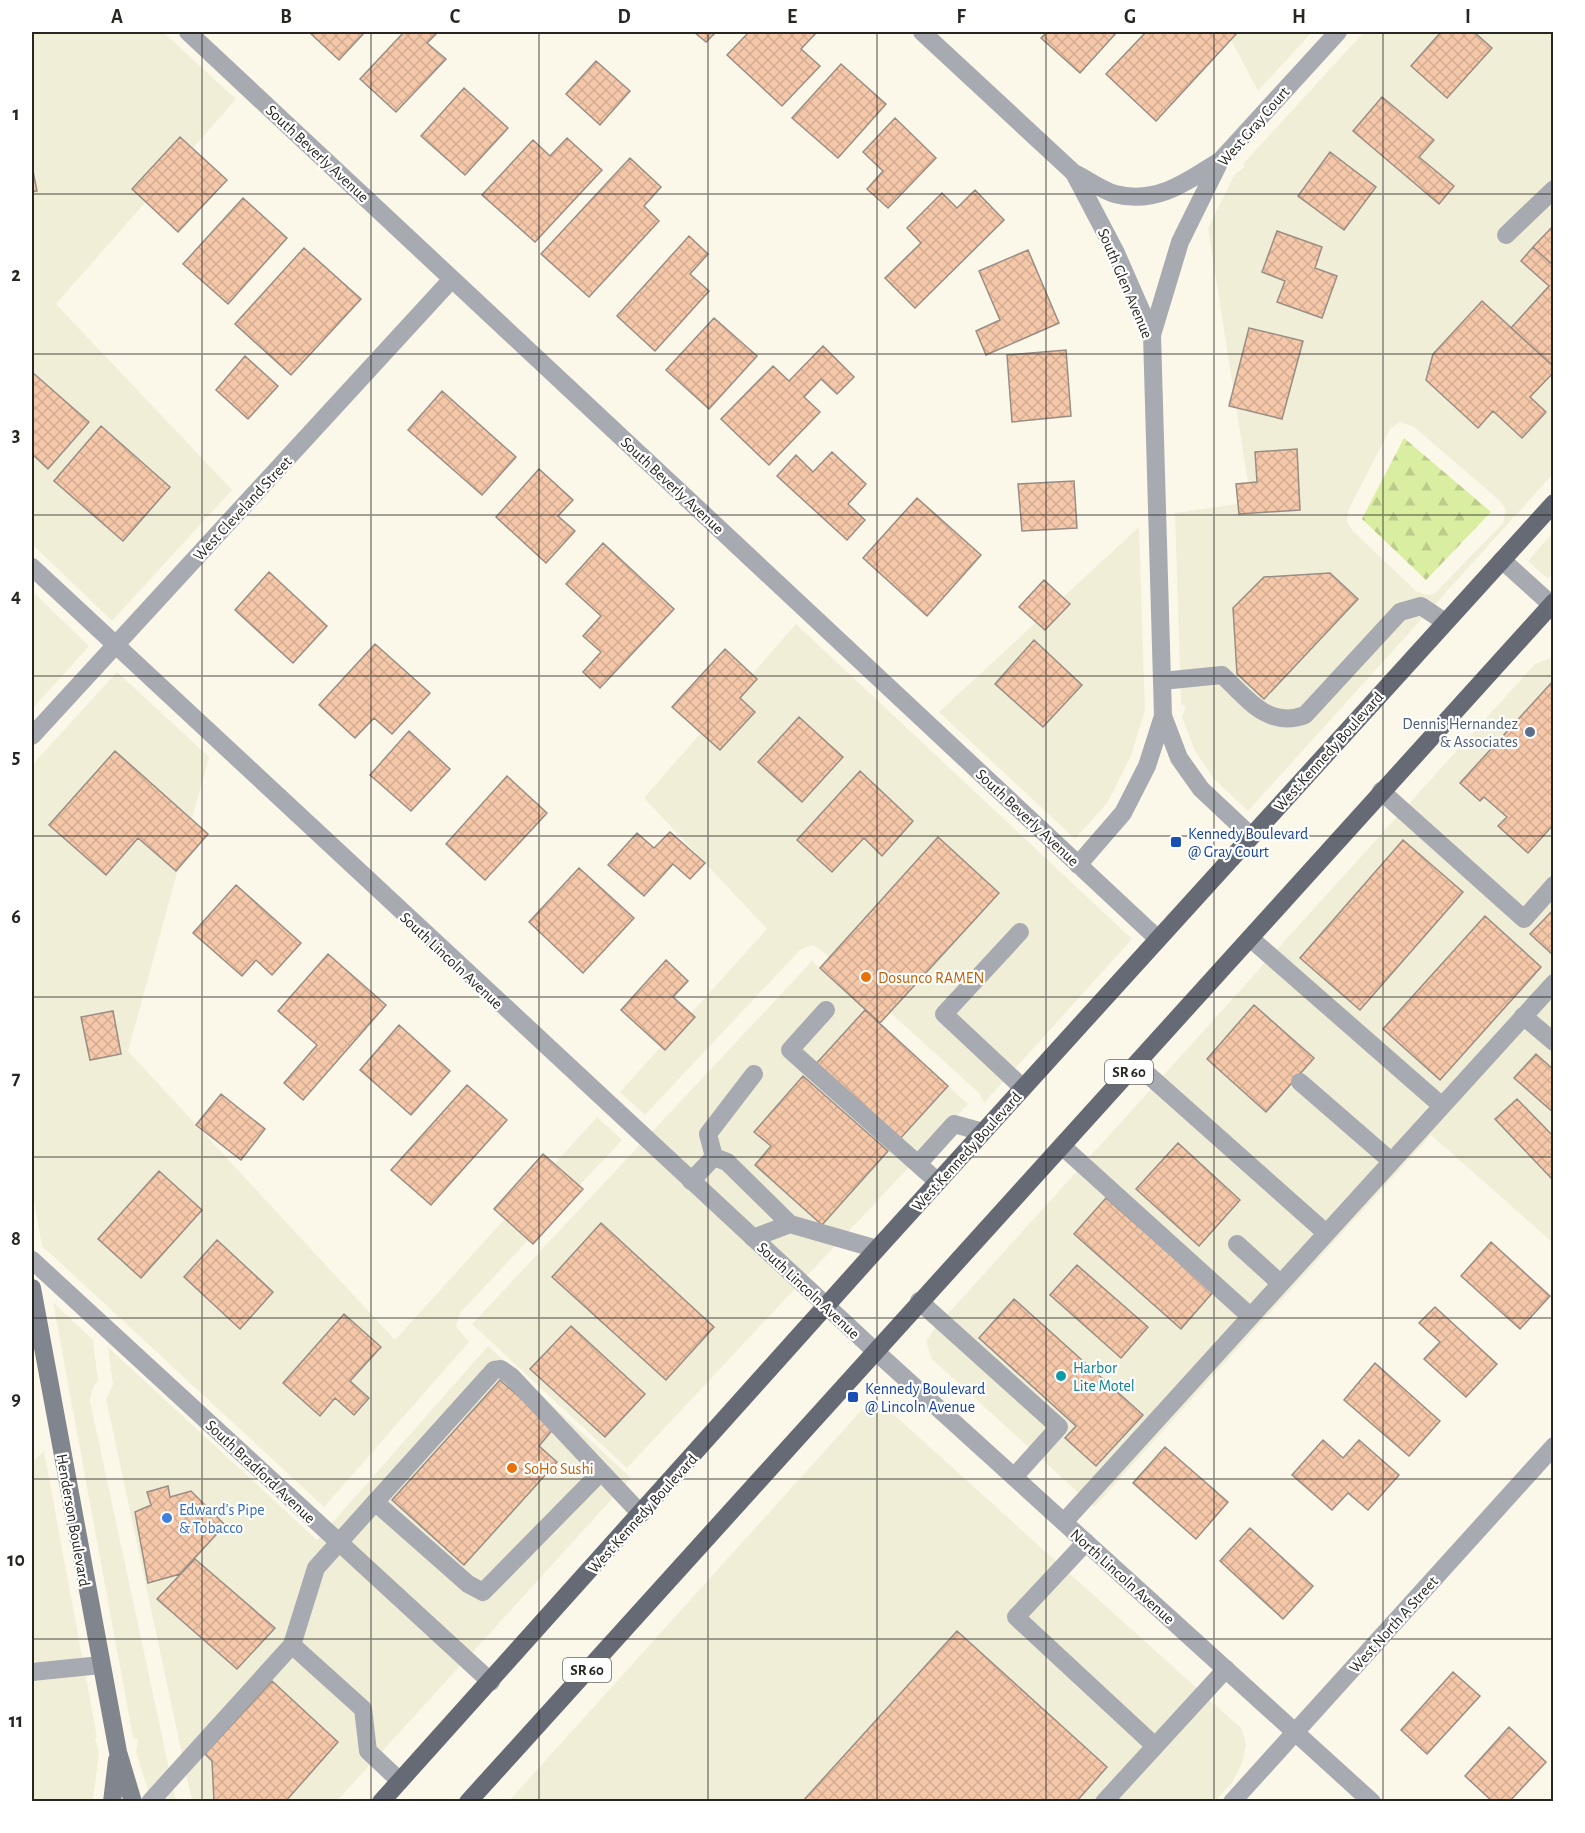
<svg xmlns="http://www.w3.org/2000/svg" width="1585" height="1833" font-family="'Alegreya Sans',sans-serif">
  <style>
    .built { fill: #f1eed8; fill-rule: evenodd }
    .forest { fill: url(#forest-firs) }
    .building { fill: url(#building-cross-hatch); stroke: #998d85; stroke-width: 1.5 }
    .lines { fill: none; stroke-linecap: round; stroke-linejoin: round }
    .lane { stroke: #a7aab0; stroke-width: 18 }
    .street { stroke: #a7aab0; stroke-width: 18 }
    .secondary { stroke: #81858d; stroke-width: 18 }
    .primary { stroke: #666a74; stroke-width: 18 }
    .grid { fill: none; stroke: #272621; stroke-width: 1.5; stroke-opacity: 0.55 }
    .service-dot { fill: #5c6f8a; stroke: #fff; stroke-width: 2 }
    .transit-dot { fill: #1a4fb4; stroke: #fff; stroke-width: 2 }
    .food-dot { fill: #e8710a; stroke: #fff; stroke-width: 2 }
    .culture-dot { fill: #0f9aa8; stroke: #fff; stroke-width: 2 }
    .shop-dot { fill: #3f7fe0; stroke: #fff; stroke-width: 2 }
    .labels { text-anchor: middle; stroke-width: 4.5; stroke-linejoin: round; paint-order: stroke }
    .shield { fill: #fff; stroke: #686764; stroke-width: 1.5 }
    .shield-label { font-size: 15px; font-weight: bold; fill: #272621 }
    .street-label { font-size: 16px; fill: #272621; stroke: #fff }
    .service-label { font-size: 16px; fill: #4e5e75; stroke: #fff; text-anchor: end }
    .transit-label { font-size: 16px; fill: #164399; stroke: #fff; text-anchor: start }
    .food-label { font-size: 16px; fill: #c56008; stroke: #fff; text-anchor: start }
    .culture-label { font-size: 16px; fill: #0d838f; stroke: #fff; text-anchor: start }
    .shop-label { font-size: 16px; fill: #366cbe; stroke: #fff; text-anchor: start }
    .neatline { fill: none; stroke: #272621; stroke-width: 2 }
    .grid-label { font-size: 20px; text-anchor: middle; font-weight: bold; fill: #272621 }
  </style>
  <defs>
    <pattern id="forest-firs" width="22" height="20" patternUnits="userSpaceOnUse" patternTransform="scale(1.5)"><rect width="22" height="20" fill="#daeea2"/><path d="M5 1l3.5 6h-7zM16 11l3.5 6h-7z" fill="#bbcc8b"/></pattern>
    <pattern id="building-cross-hatch" width="8" height="8" patternUnits="userSpaceOnUse" patternTransform="scale(1.5)"><rect width="8" height="8" fill="#f6c8aa"/><path d="M0 0l8 8M0 8l8-8" fill="none" stroke="#d3ac92"/></pattern>
  </defs>
  <rect width="100%" height="100%" fill="#fbf8ea"/>
  <path class="built" d="M32,32H163L236,99L56,304L232,490L112,621L32,544Z
    M1227,32H1312L1258,91Z
    M1364,32H1553V474L1248,811L1214,779L1195,751L1182,717L1186,707L1181,704L1175,513L1251,502L1208,228L1235,174L1245,167L1243,164ZM1400,422L1414,427L1500,501L1506,510L1503,523L1434,594L1425,595L1416,591L1352,530L1347,521L1348,511L1390,429Z
    M1139,527L1145,711L1130,758L1108,802L1075,839L939,712Z
    M1553,532V573L1548,579L1528,561Z
    M32,591L89,646L32,709Z
    M796,624L1132,939L984,1103L979,1093L821,950L812,945L800,950L645,1115L620,1092L767,929L644,798Z
    M1553,657V1243L1431,1135L1094,1507L932,1359L926,1341L936,1327L1535,664Z
    M117,672L209,757L128,1051L395,1340L597,1117L622,1140L460,1313L456,1326L469,1342L324,1507L42,1246L32,1190V765Z
    M812,961L968,1104L627,1468L472,1324Z
    M53,1302L93,1340L98,1380L92,1390L90,1401L176,1801H152L136,1753L138,1739L133,1738Z
    M488,1346L631,1478L337,1801H192L106,1399L113,1385L108,1347L317,1540Z
    M867,1404L880,1405L891,1412L1242,1729L1246,1745L1242,1763L1232,1783L1215,1801L508,1802Z
    M44,1451L97,1737L95,1738L99,1752L93,1801H32V1462Z"/>
  <path class="forest" d="M1404,438L1491,512L1426,580L1362,519Z"/>
  <path class="building" d="M309,32H365L339,60Z
    M404,32H438L427,43L446,59L396,112L360,79Z
    M694,32H716L706,42Z
    M749,32H817L801,49L820,66L782,106L727,55Z
    M1047,32H1117L1080,73L1041,38Z
    M1146,32H1238L1156,121L1106,74Z
    M1441,32H1474L1492,48L1447,98L1411,66Z
    M596,61L630,91L600,125L566,94Z
    M841,64L886,104L838,158L792,118Z
    M464,88L508,128L465,175L421,136Z
    M1382,97L1434,140L1419,157L1454,186L1439,204L1353,131Z
    M895,118L936,158L888,208L867,189L883,171L863,152Z
    M180,137L227,180L178,232L132,189Z
    M567,138L602,170L535,242L482,195L533,140L550,156Z
    M1330,152L1376,187L1344,230L1298,196Z
    M630,158L661,187L644,206L659,221L589,297L541,254Z
    M32,166L37,191L32,192Z
    M975,190L1004,220L915,308L885,278L921,243L907,228L942,193L957,208Z
    M243,198L287,238L228,304L183,264Z
    M1554,225V266L1533,247Z
    M1277,231L1322,247L1315,268L1337,276L1322,318L1277,302L1285,281L1262,272Z
    M689,236L708,254L690,274L709,291L655,351L617,316Z
    M1533,247L1554,266V367L1511,328L1549,286L1521,261Z
    M304,248L361,299L291,375L235,324Z
    M1028,250L1059,323L986,355L976,331L1000,320L979,271Z
    M1482,301L1554,367V372L1530,397L1546,412L1522,438L1493,411L1478,428L1426,380L1433,354Z
    M714,318L757,356L709,409L666,370Z
    M1249,328L1303,341L1282,419L1229,406Z
    M823,346L854,377L837,394L821,379L804,397L820,412L769,465L721,419L773,366L789,381Z
    M1066,350L1071,416L1012,422L1007,355Z
    M245,356L278,386L248,419L216,390Z
    M32,372L89,422L48,469L32,454Z
    M442,391L516,457L482,495L408,430Z
    M101,426L170,487L123,541L54,481Z
    M1297,449L1300,510L1239,514L1236,484L1257,482L1255,452Z
    M832,452L866,484L848,504L865,520L847,540L777,476L796,455L813,472Z
    M539,469L573,500L558,516L575,531L546,563L496,517Z
    M1074,481L1077,528L1022,531L1018,484Z
    M917,498L981,555L927,616L863,558Z
    M603,543L674,609L600,688L583,672L601,652L583,636L601,616L566,584Z
    M269,572L327,626L293,663L235,610Z
    M1330,573L1358,599L1264,699L1237,674L1233,608L1264,577Z
    M1044,580L1070,604L1045,630L1019,607Z
    M1034,640L1082,685L1043,727L995,684Z
    M375,644L430,693L392,734L374,718L355,738L319,705Z
    M725,649L757,679L740,698L755,712L720,750L672,707Z
    M1554,680V824L1528,853L1498,826L1507,817L1484,797L1480,801L1460,783Z
    M799,717L843,757L802,802L758,762Z
    M409,731L450,769L411,811L370,775Z
    M115,751L208,834L176,871L138,838L106,875L49,825Z
    M860,771L913,821L882,856L864,838L832,872L797,840Z
    M507,776L547,813L485,880L446,844Z
    M670,832L705,863L690,879L673,864L644,896L608,865L637,833L654,848Z
    M938,837L999,893L880,1023L820,968Z
    M1403,840L1463,892L1360,1010L1300,958Z
    M579,868L634,918L583,973L529,922Z
    M236,885L301,943L272,975L256,960L242,976L193,933Z
    M1554,909V955H1553L1530,934Z
    M1485,916L1541,967L1440,1080L1383,1029Z
    M328,954L386,1005L303,1100L284,1083L317,1045L278,1011Z
    M666,960L688,981L673,997L695,1017L665,1050L621,1010Z
    M1254,1005L1314,1058L1266,1112L1207,1059Z
    M865,1010L948,1086L898,1141L815,1065Z
    M113,1011L121,1054L90,1060L81,1017Z
    M399,1025L450,1071L411,1115L360,1070Z
    M1536,1054L1554,1070V1113L1514,1078Z
    M803,1076L888,1151L822,1225L755,1165L771,1146L754,1132Z
    M467,1085L507,1120L431,1205L391,1170Z
    M221,1094L265,1129L241,1160L196,1125Z
    M1517,1099L1554,1137V1181L1495,1119Z
    M1178,1143L1240,1200L1199,1246L1136,1189Z
    M543,1154L583,1189L533,1244L494,1209Z
    M159,1171L202,1210L141,1278L98,1239Z
    M1106,1198L1213,1292L1181,1329L1074,1234Z
    M601,1223L714,1327L666,1380L552,1277Z
    M217,1240L273,1292L240,1329L184,1277Z
    M1491,1242L1550,1296L1520,1329L1461,1276Z
    M1077,1265L1148,1327L1121,1358L1050,1295Z
    M1014,1299L1143,1415L1096,1466L1065,1438L1076,1426L979,1338Z
    M1435,1307L1497,1364L1466,1397L1424,1359L1440,1342L1419,1323Z
    M344,1314L381,1347L350,1381L369,1398L354,1415L335,1398L320,1416L283,1383Z
    M571,1326L645,1394L605,1437L530,1369Z
    M1375,1363L1440,1421L1409,1456L1344,1400Z
    M500,1380L554,1428L539,1446L557,1462L464,1565L392,1500Z
    M1323,1440L1343,1458L1359,1440L1399,1475L1368,1510L1348,1493L1332,1510L1292,1475Z
    M1165,1447L1228,1502L1196,1539L1133,1483Z
    M168,1486L170,1497L191,1491L225,1525L180,1574L148,1583L135,1512L151,1505L147,1492Z
    M1250,1528L1313,1586L1283,1619L1220,1561Z
    M195,1559L275,1628L237,1669L157,1599Z
    M957,1631L1107,1767L1076,1802H802Z
    M1453,1672L1480,1696L1427,1754L1401,1730Z
    M272,1681L338,1742L285,1802H214L212,1761L205,1754Z
    M1509,1727L1546,1762L1509,1802H1493L1465,1776Z"/>
  <g class="lines">
    <path class="lane" d="M1506,235L1554,189
      M1162,681L1222,675C1247,698 1268,729 1305,715L1400,612L1421,606L1445,622
      M1381,791L1524,919L1554,885
      M1020,932L944,1014L1023,1088
      M1250,938L1442,1106
      M826,1010L790,1050L938,1182
      M1523,1016L1554,1042
      M1136,1064L1326,1233
      M1300,1082L1391,1161
      M1062,1146L1250,1316
      M714,1157L708,1134L754,1074
      M918,1164L954,1124L983,1132
      M691,1181L714,1157L727,1162L790,1224
      M753,1238L790,1224L877,1249
      M1237,1244L1280,1283
      M919,1301L1059,1427L1014,1477
      M375,1502L468,1584L483,1592L601,1472
      M1064,1522L1554,983
      M1086,1542L1016,1617L1155,1746
      M292,1645L316,1568L494,1370L501,1369L511,1376L641,1514
      M32,1672L101,1665
      M150,1802L292,1645L363,1709L368,1751L400,1781
      M1104,1802L1226,1669"/>
    <path class="street" d="M188,32L1158,939
      M922,32L1074,173L1116,253L1152,335L1163,716L1179,758L1201,789L1251,836
      M1074,173C1087,179 1101,190 1115,194C1155,205 1187,182 1218,162
      M1152,335L1180,242L1220,161L1338,32
      M1502,560L1554,607
      M32,567L874,1350L1372,1802
      M32,736L452,279
      M1078,865L1123,813L1147,766L1163,716
      M32,1260L491,1682
      M1232,1802L1554,1446"/>
    <path class="secondary" d="M32,1288L118,1752L133,1802
      M112,1802L117,1760"/>
    <path class="primary" d="M381,1802L877,1249L1554,503
      M468,1802L1554,602"/>
  </g>
  <path class="grid" d="M202,32V1802M371,32V1802M539,32V1802M708,32V1802M877,32V1802M1046,32V1802M1214,32V1802M1383,32V1802M32,194H1554M32,354H1554M32,515H1554M32,676H1554M32,836H1554M32,997H1554M32,1157H1554M32,1318H1554M32,1479H1554M32,1639H1554"/>
  <circle class="service-dot" cx="1530" cy="732" r="6"/>
  <g class="transit-dot">
    <rect x="1170" y="836" width="12" height="12" rx="3"/>
    <rect x="847" y="1391" width="12" height="12" rx="3"/>
  </g>
  <g class="food-dot">
    <circle cx="866" cy="977" r="6"/>
    <circle cx="512" cy="1468" r="6"/>
  </g>
  <circle class="culture-dot" cx="1061" cy="1376" r="6"/>
  <circle class="shop-dot" cx="167" cy="1518" r="6"/>
  <g class="labels">
    <g class="shield">
      <rect x="1105" y="1060" width="48" height="24" rx="4.5"/>
      <rect x="563" y="1658" width="48" height="24" rx="4.5"/>
    </g>
    <g class="shield-label">
      <text x="1129" y="1077">SR 60</text>
      <text x="587" y="1675">SR 60</text>
    </g>
    <g class="street-label">
      <text transform="translate(1253 126) rotate(-49)" y="6">West Gray Court</text>
      <text transform="translate(318 153) rotate(43)" y="6">South Beverly Avenue</text>
      <text transform="translate(1126 283) rotate(67)" y="6">South Glen Avenue</text>
      <text transform="translate(673 485) rotate(43)" y="6">South Beverly Avenue</text>
      <text transform="translate(242 508) rotate(-47)" y="6">West Cleveland Street</text>
      <text transform="translate(1328 751) rotate(-48)" y="6">West Kennedy Boulevard</text>
      <text transform="translate(1028 817) rotate(43)" y="6">South Beverly Avenue</text>
      <text transform="translate(452 960) rotate(43)" y="6">South Lincoln Avenue</text>
      <text transform="translate(966 1151) rotate(-48)" y="6">West Kennedy Boulevard</text>
      <text transform="translate(809 1290) rotate(43)" y="6">South Lincoln Avenue</text>
      <text transform="translate(261 1471) rotate(43)" y="6">South Bradford Avenue</text>
      <text transform="translate(642 1513) rotate(-48)" y="6">West Kennedy Boulevard</text>
      <text transform="translate(74 1520) rotate(80)" y="6">Henderson Boulevard</text>
      <text transform="translate(1123 1576) rotate(42)" y="6">North Lincoln Avenue</text>
      <text transform="translate(1393 1624) rotate(-48)" y="6">West North A Street</text>
    </g>
    <g class="service-label">
      <text x="1518" y="729">Dennis Hernandez<tspan x="1518" dy="18">&amp; Associates</tspan></text>
    </g>
    <g class="transit-label">
      <text x="1188" y="839">Kennedy Boulevard<tspan x="1188" dy="18">@ Gray Court</tspan></text>
      <text x="865" y="1394">Kennedy Boulevard<tspan x="865" dy="18">@ Lincoln Avenue</tspan></text>
    </g>
    <g class="food-label">
      <text x="878" y="983">Dosunco RAMEN</text>
      <text x="524" y="1474">SoHo Sushi</text>
    </g>
    <g class="culture-label">
      <text x="1073" y="1373">Harbor<tspan x="1073" dy="18">Lite Motel</tspan></text>
    </g>
    <g class="shop-label">
      <text x="179" y="1515">Edward's Pipe<tspan x="179" dy="18">&amp; Tobacco</tspan></text>
    </g>
  </g>
  <rect width="1585" height="1833" fill="none" stroke="#ffffff" stroke-width="66"/>
  <rect x="33" y="33" width="1519" height="1767" class="neatline"/>
  <g class="grid-label">
    <text x="117" y="23">A</text>
    <text x="286" y="23">B</text>
    <text x="455" y="23">C</text>
    <text x="624" y="23">D</text>
    <text x="792" y="23">E</text>
    <text x="961" y="23">F</text>
    <text x="1130" y="23">G</text>
    <text x="1299" y="23">H</text>
    <text x="1468" y="23">I</text>
    <text x="16" y="120">1</text>
    <text x="16" y="281">2</text>
    <text x="16" y="441">3</text>
    <text x="16" y="602">4</text>
    <text x="16" y="763">5</text>
    <text x="16" y="923">6</text>
    <text x="16" y="1084">7</text>
    <text x="16" y="1245">8</text>
    <text x="16" y="1405">9</text>
    <text x="16" y="1566">10</text>
    <text x="16" y="1727">11</text>
  </g>
</svg>
